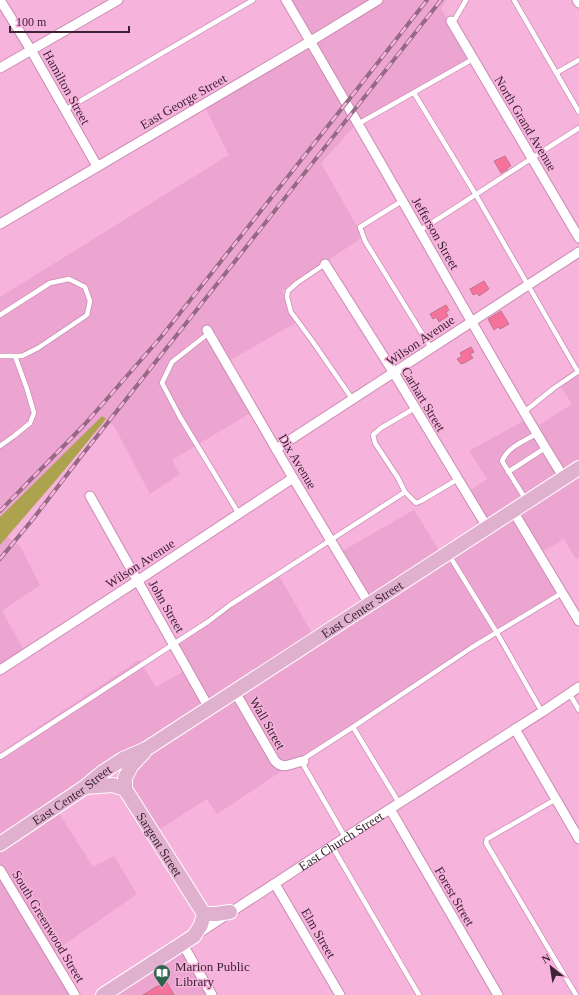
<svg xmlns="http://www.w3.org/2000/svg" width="579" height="995" font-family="Georgia,serif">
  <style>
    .built { fill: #eca5d0 }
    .green { fill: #ada24e }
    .building { fill: #f6729c; stroke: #be768a }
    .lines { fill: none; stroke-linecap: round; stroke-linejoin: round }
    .lane-casing { stroke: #cb8bb3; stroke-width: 6 }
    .street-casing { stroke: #cb8bb3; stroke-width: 11 }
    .primary-casing { stroke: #fff; stroke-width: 16 }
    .lane { stroke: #fff; stroke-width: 4.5 }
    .street { stroke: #fff; stroke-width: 9 }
    .primary { stroke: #e0b1ce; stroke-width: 14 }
    .rail-casing { stroke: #956884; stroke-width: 4 }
    .rail { stroke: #f6b3dc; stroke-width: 2.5; stroke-dasharray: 8; stroke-linecap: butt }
    .labels { text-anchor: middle; stroke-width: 3; stroke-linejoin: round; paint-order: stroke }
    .street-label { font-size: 13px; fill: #3d2334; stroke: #f6b3dc }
    .poi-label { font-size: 13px; fill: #3d2334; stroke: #f6b3dc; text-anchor: start }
  </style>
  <rect width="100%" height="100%" fill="#f6b3dc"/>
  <path class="built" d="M286,0H447L441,8L469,58L360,120L321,163L363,237L282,291L299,321L225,363L252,412L172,460L180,474L150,494L114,426L102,416L0,517V297L229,155L203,103L309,40Z
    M579,375V557L576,559L564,539L537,555L560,594L303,757L217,814L207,799L152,834L116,771L57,810L93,867L114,856L137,894L51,954L75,995H0V753L139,660L156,687L184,671L168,644L279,576L315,638L367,603L337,554L414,510L442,555L486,528L464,495L487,479L469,451L527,419L533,429L572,404L561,387Z
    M7,537L20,546L40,585L2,611L25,652L0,667V545Z
    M182,945L212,995H103Z"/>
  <path class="green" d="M102,416L106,419L57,479L0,545V517Z"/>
  <path class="building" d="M505,156L511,166L507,168L508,169L501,173L494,161Z
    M484,281L489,289L479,296L477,293L473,295L470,289Z
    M446,305L449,310L446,312L448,316L439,322L436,317L433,319L430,314Z
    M501,311L509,324L500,329L498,327L494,330L488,319Z
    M471,347L474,352L470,354L473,358L464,363H463L461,364L457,359L462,356L460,353Z
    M166,981L174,995H143Z"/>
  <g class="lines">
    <g class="lane-casing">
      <path id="lane" d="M514,0L579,112
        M452,24L466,0
        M556,73L579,60
        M414,93L476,195L578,372
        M65,110L253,0
        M358,124L473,59
        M402,201L360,227L365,241L431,348
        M419,231C473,197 525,162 579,128
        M325,264L297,283L288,291L287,297L291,312L313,342L353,400
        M0,315L50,283L69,279L85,287L90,301L87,315L38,348L22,356H0
        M209,333L172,362L162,383L180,417L239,514
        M524,412L554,388L579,371
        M0,446L14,436L30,423L34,413L27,389L15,356
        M508,472L545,448
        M405,492L398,478L375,443L373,435L381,428L415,408
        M526,500L502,461C508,447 524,441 536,434
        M449,555L497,633L542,712
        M569,693L579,710
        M353,727L399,803
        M0,757L209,621L230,605L405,492L416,503L421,501L458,479
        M556,799L487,839L486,843L576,995
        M345,837L304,766L305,758L353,727L471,648L562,593
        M332,846L419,995"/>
    </g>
    <g class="street-casing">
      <g id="street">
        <path d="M0,0L31,50L97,166"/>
        <path d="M286,0C352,112 416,225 481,338C508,385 535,432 564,478"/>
        <path d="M577,0L579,3"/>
        <path d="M451,21L579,238"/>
        <path d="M0,68L118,0"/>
        <path d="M0,224L311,41L378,0"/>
        <path d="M325,264L394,373L487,527"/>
        <path d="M207,330L293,478L369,604"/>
        <path d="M276,449L579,252"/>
        <path d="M90,496L209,708"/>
        <path d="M513,511L579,621"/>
        <path d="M0,670L137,581L293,478"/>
        <path d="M235,692L275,761C283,771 293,762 304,761"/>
        <path d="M515,729L579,839"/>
        <path d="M390,809L498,995"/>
        <path d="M0,870L75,995"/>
        <path d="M275,884L340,995"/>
        <path id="s1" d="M199,933L332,846L542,712L579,687"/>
        <path d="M182,943L212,995"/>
      </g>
    </g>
    <g class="primary-casing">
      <g id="primary">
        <path id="s2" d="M85,787L113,785L125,789L204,914L201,925L194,936L103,995"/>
        <path d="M125,789V778L131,766L144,752"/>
        <path id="s3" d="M0,844L85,787L103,772L123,759L146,749L579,468"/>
        <path d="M204,914H216L230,912"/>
      </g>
    </g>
    <use href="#lane" class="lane"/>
    <use href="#street" class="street"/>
    <use href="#primary" class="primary"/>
    <g class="rail-casing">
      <path id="rail" d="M0,511L85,424L161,337L347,102L427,0
        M0,559L33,519L79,459L441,0"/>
    </g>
    <use href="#rail" class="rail"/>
  </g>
  <defs>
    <g id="library-pin" transform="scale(0.9)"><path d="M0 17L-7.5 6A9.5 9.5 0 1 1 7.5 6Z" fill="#2c634a" stroke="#f6b3dc"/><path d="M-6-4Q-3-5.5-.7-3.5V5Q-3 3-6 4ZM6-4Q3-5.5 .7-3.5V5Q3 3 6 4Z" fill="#fff"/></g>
  </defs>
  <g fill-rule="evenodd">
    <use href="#library-pin" x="162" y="973"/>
  </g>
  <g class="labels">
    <g class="street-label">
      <text transform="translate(67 87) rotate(61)" y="5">Hamilton Street</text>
      <text transform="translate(183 101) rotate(-30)" y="5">East George Street</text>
      <text transform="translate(526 123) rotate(59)" y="5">North Grand Avenue</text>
      <text transform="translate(436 233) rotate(60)" y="5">Jefferson Street</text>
      <text transform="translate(420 340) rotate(-34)" y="5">Wilson Avenue</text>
      <text transform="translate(424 399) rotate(59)" y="5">Carhart Street</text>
      <text transform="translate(298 461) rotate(59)" y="5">Dix Avenue</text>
      <text transform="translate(140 563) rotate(-33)" y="5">Wilson Avenue</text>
      <text transform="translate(167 606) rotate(60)" y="5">John Street</text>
      <text dy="5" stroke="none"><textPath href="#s3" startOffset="432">East Center Street</textPath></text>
      <text transform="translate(268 723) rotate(60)" y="5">Wall Street</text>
      <text dy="5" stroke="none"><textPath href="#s3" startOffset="87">East Center Street</textPath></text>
      <text dy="5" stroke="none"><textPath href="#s1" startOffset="169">East Church Street</textPath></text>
      <text dy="5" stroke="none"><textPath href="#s2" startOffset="106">Sargent Street</textPath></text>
      <text transform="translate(455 896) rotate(60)" y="5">Forest Street</text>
      <text transform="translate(49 926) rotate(59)" y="5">South Greenwood Street</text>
      <text transform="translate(319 933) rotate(60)" y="5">Elm Street</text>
    </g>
    <g class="poi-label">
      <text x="175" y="971">Marion Public<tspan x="175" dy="15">Library</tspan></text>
    </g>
  </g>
  <g transform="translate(551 967) rotate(330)" stroke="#f6b3dc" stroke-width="3" paint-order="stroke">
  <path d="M0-3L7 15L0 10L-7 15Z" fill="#3d2334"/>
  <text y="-6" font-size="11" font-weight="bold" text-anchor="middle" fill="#3d2334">N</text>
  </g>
  <path d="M10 26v6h119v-6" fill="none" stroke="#3d2334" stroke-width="2"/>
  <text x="16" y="26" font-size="12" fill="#3d2334" stroke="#f6b3dc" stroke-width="3" paint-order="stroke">100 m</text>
</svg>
